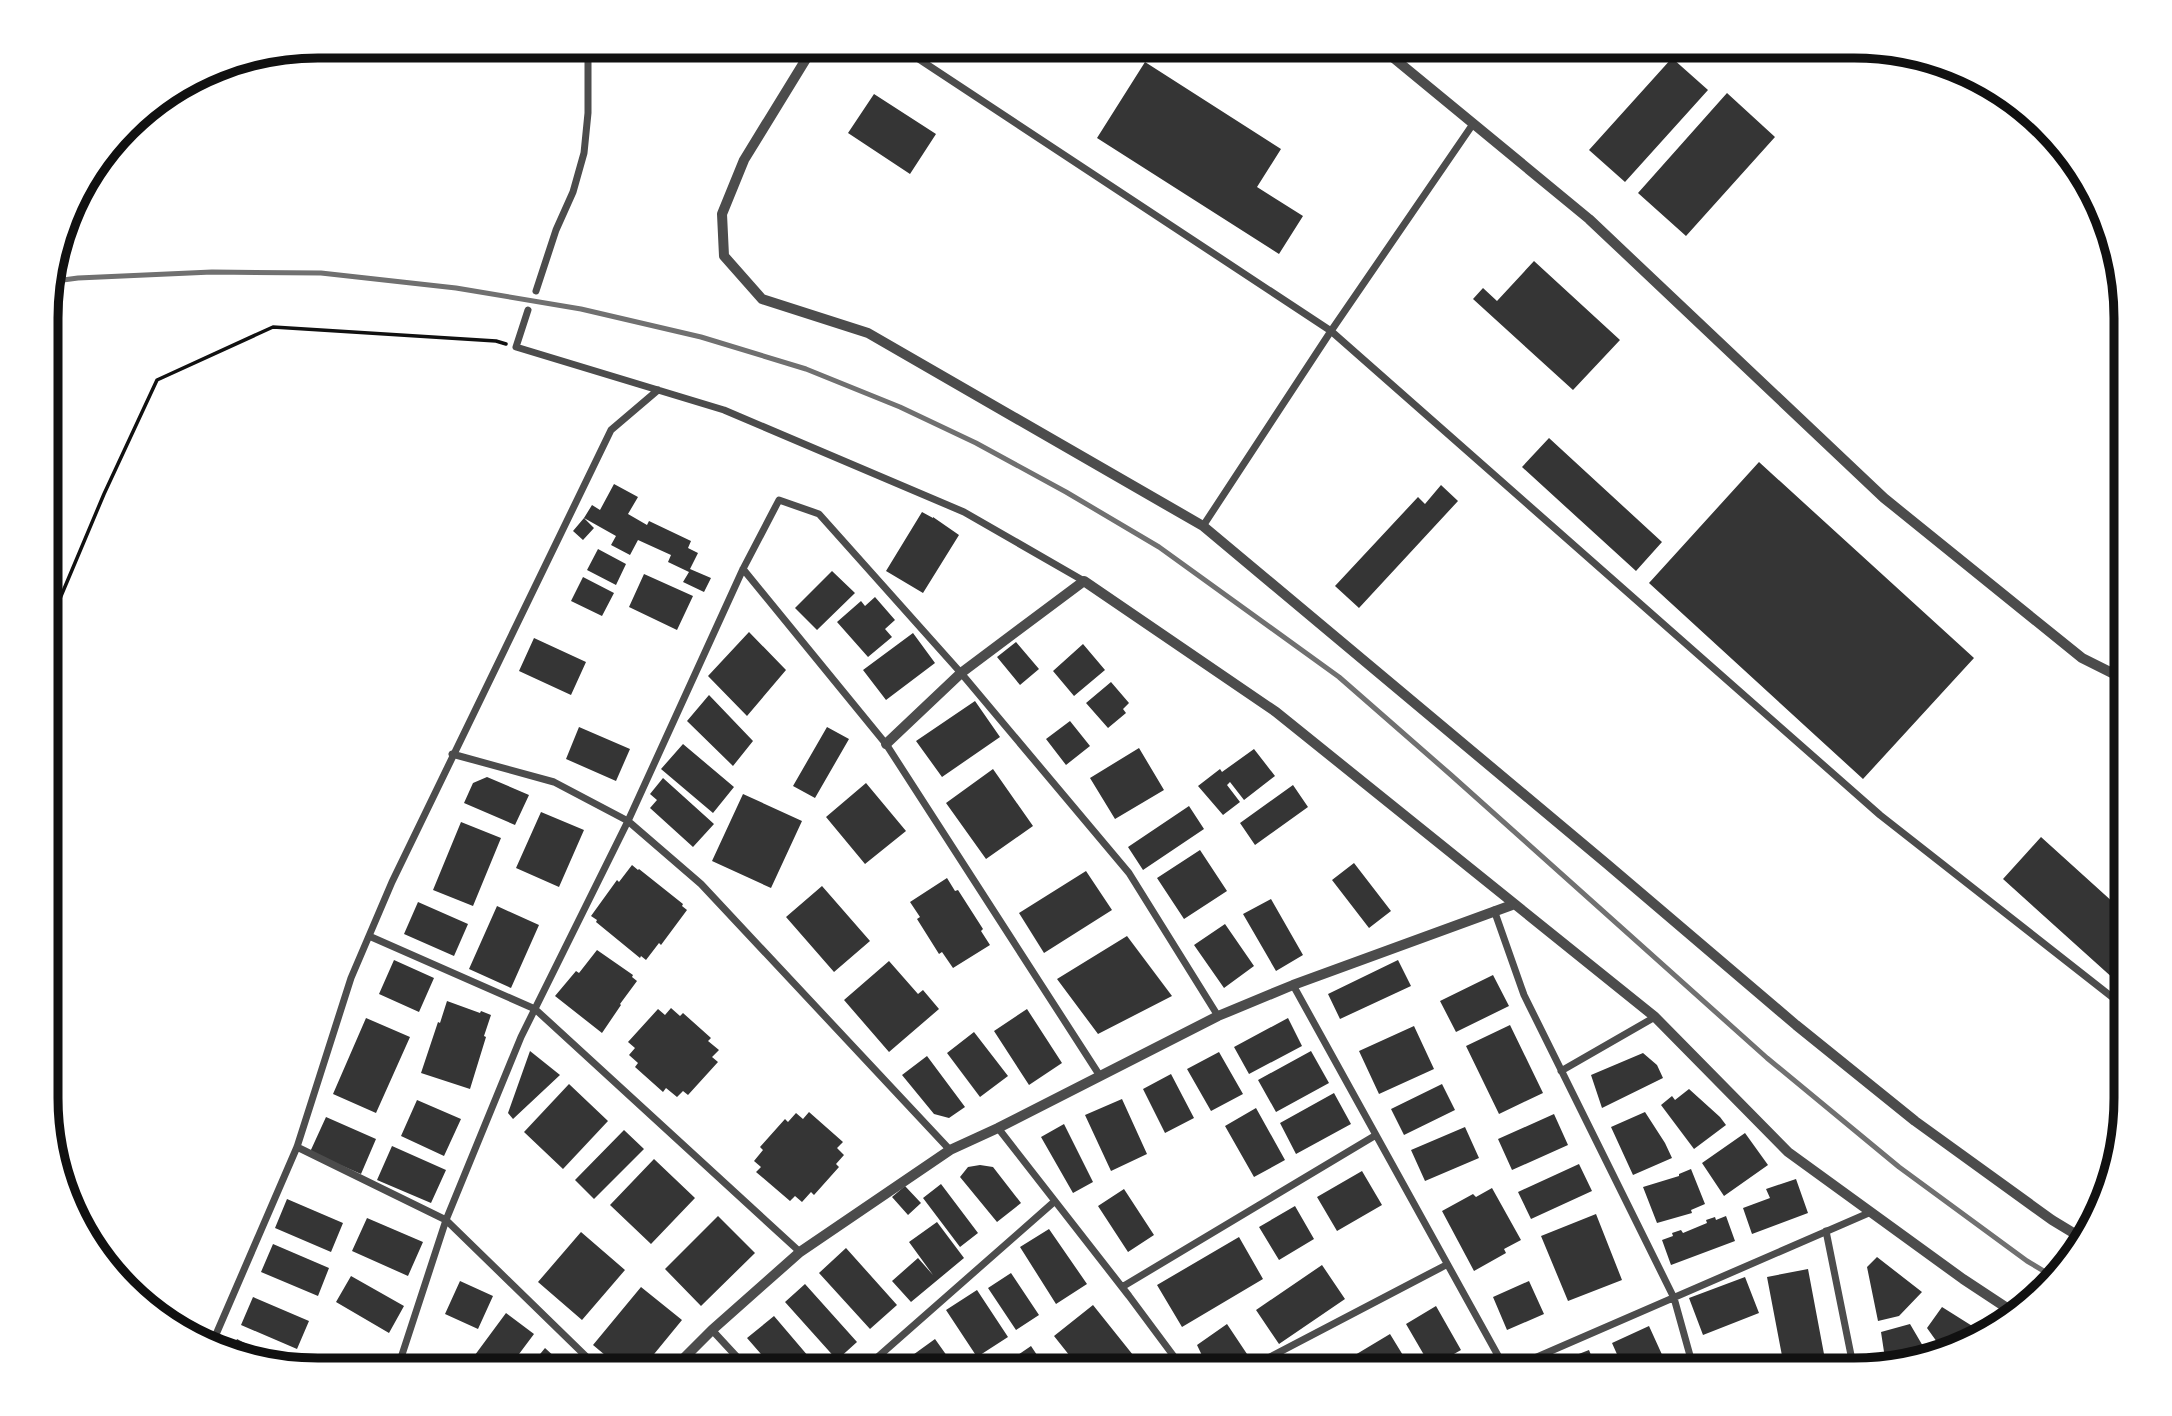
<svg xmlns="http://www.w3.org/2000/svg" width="2172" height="1416" font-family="'Fira Sans Condensed',sans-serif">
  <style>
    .building { fill: #353535 }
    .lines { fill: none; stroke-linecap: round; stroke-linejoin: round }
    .path { stroke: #111; stroke-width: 3.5 }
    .minor { stroke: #4c4c4c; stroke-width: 7 }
    .tertiary { stroke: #4c4c4c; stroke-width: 10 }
    .rail { stroke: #707070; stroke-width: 5 }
    .rim { fill: none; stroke: #111; stroke-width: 9 }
  </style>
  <rect width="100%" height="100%" fill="#fff"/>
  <path class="building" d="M1672,58L1708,90L1625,182L1589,150Z
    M1145,62L1281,149L1257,187L1303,216L1279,254L1097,138Z
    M1727,93L1775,137L1686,236L1638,193Z
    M874,94L936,134L910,174L848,133Z
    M1534,261L1620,340L1573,390L1473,299L1483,288L1497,301Z
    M1549,438L1662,542L1636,571L1522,467Z
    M1759,462L1974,658L1863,779L1649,583Z
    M614,484L638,497L628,514L647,525L649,521L691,541L688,548L698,553L690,569L711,578L704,592L683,582L689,572L668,562L671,555L638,540L630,555L611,545L616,536L584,518L592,505L600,510Z
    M1441,485L1458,501L1359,608L1335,586L1418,497L1425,504Z
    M922,512L933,518V517L959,535L923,593L886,571Z
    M584,518L594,528L583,540L573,531Z
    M598,549L626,564L616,585L587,570Z
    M832,571L855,593L817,630L795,608Z
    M644,574L693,596L677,630L629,607Z
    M583,577L614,593L602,616L571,601Z
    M875,597L895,620L885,629L892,637L868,657L837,622L861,601L865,606Z
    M749,632L786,670L747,716L708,676Z
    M913,633L935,663L886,700L863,670Z
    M534,638L586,662L571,695L519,671Z
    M1016,642L1039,669L1020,685L997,657Z
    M1083,644L1105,670L1074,696L1053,671Z
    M1111,682L1129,703L1123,709L1126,713L1108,728L1086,703Z
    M709,695L753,741L733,766L687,721Z
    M975,701L1000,737L942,777L916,741Z
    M1070,721L1090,746L1066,765L1046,739Z
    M579,727L630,749L616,781L566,759Z
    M827,727L849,739L815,798L793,786Z
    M683,744L734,787L713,813L661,769Z
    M1139,748L1164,790L1115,819L1090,778Z
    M1254,749L1275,776L1244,800L1230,782L1227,785L1240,802L1223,815L1198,786L1220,769L1222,772Z
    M993,769L1033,826L986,859L946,803Z
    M487,777L529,795L515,825L464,803L473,783Z
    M663,778L714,824L693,847L650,808L657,800L650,794Z
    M866,783L906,831L865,864L826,817Z
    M1293,785L1308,807L1255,845L1240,823Z
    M743,794L802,821L771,888L712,861Z
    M1189,806L1204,829L1143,870L1128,847Z
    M541,812L584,830L559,887L516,868Z
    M461,822L501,838L473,906L433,890Z
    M2041,837L2125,913L2120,919L2126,925V967L2115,980L2003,879Z
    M1200,850L1227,891L1184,919L1157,878Z
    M1354,863L1391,911L1369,928L1332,880Z
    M632,865L638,870L639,869L683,904L682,906L687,910L661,945L659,943L646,960L641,956L640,958L596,922L597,920L591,916L617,880L619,882Z
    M1086,871L1112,910L1044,953L1019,913Z
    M947,878L955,891L958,890L983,929L981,931L990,945L953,968L942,952L939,954L917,919L920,917L910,902Z
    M822,886L870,941L834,972L786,917Z
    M1271,899L1303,955L1276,971L1243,914Z
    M418,902L468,924L454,956L404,934Z
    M497,906L539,925L511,988L469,969Z
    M1225,924L1254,966L1224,988L1194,945Z
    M1127,936L1172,996L1098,1034L1057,979Z
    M597,950L633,975L632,977L637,981L620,1004L621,1005L602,1033L555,996L576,971L579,973Z
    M394,960L434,978L419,1012L379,994Z
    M1398,960L1411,986L1340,1019L1328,994Z
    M889,961L918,994L923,990L939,1009L889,1052L844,1000Z
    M1493,975L1509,1006L1456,1032L1440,1001Z
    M447,1001L480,1013L481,1011L491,1015L484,1036L486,1037L470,1089L421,1073L438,1022L440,1023Z
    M671,1008L680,1016L683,1013L711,1038L708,1041L719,1050L712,1057L718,1062L688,1095L683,1091L677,1097L666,1088L663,1092L635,1067L638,1063L629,1055L635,1048L628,1042L658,1009L665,1015Z
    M1027,1009L1062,1063L1029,1085L994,1031Z
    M366,1018L410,1037L376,1113L333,1094Z
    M1288,1018L1302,1046L1249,1074L1234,1047Z
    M1510,1025L1543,1093L1499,1114L1466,1046Z
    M1414,1026L1434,1069L1379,1094L1359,1051Z
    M974,1032L1008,1076L980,1097L947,1053Z
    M530,1051L560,1075L513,1119L508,1113Z
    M1311,1051L1329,1083L1276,1112L1258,1080Z
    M1219,1052L1243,1094L1211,1111L1187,1069Z
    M1643,1053L1657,1065L1663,1078L1602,1108L1591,1075Z
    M927,1056L965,1107L949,1118L934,1114L902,1075Z
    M1171,1074L1194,1118L1165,1133L1143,1089Z
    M569,1084L608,1121L563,1169L524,1132Z
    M1442,1084L1455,1110L1404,1135L1391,1109Z
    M1689,1089L1720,1117L1726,1125L1694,1149L1661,1105L1672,1096L1675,1100Z
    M1334,1093L1351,1124L1296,1154L1280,1123Z
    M1122,1099L1147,1154L1111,1171L1085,1115Z
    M417,1100L461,1119L444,1156L401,1136Z
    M1256,1108L1285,1160L1254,1177L1225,1126Z
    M809,1112L843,1142L837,1148L844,1155L836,1164L839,1167L814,1195L811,1192L802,1202L795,1196L790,1201L756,1172L761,1167L754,1161L763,1150L760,1147L785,1119L788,1122L796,1113L803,1119Z
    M1645,1112L1665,1143L1672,1158L1633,1175L1611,1127Z
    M1554,1114L1568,1145L1512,1170L1498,1139Z
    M326,1117L376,1139L361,1174L310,1152Z
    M1064,1124L1093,1182L1073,1193L1041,1137Z
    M1465,1127L1479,1158L1425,1181L1411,1150Z
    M624,1130L644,1149L594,1199L575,1180Z
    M1745,1133L1768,1165L1724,1196L1702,1163Z
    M392,1146L446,1170L431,1203L377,1180Z
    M654,1159L695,1198L651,1244L610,1205Z
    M1579,1164L1592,1191L1531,1219L1518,1192Z
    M980,1165L993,1167L1021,1203L997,1222L960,1177L968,1167Z
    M1691,1169L1705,1204L1691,1210L1692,1213L1657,1223L1643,1187L1679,1176V1174Z
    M1362,1171L1382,1205L1337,1231L1317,1197Z
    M1796,1179L1808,1213L1752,1234L1743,1208L1770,1198L1766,1189Z
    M941,1184L978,1233L960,1247L923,1198Z
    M905,1186L921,1203L908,1215L892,1197Z
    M1492,1188L1521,1240L1504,1249L1506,1253L1474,1271L1442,1211L1473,1194L1476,1197Z
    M1124,1189L1154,1235L1128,1252L1098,1206Z
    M287,1199L343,1223L331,1252L275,1228Z
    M1295,1206L1314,1239L1279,1260L1259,1227Z
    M1596,1214L1622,1280L1568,1301L1541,1236Z
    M718,1216L755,1253L701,1306L665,1269Z
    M1726,1216L1735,1241L1671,1265L1662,1240L1673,1236L1672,1233L1681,1230L1683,1233L1707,1223L1706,1220L1715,1217L1716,1220Z
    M367,1218L423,1242L408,1276L352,1251Z
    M937,1222L964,1258L911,1302L892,1281L918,1258L933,1275L909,1242Z
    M1049,1229L1087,1284L1056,1304L1020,1247Z
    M581,1232L625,1270L582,1320L538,1282Z
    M1239,1237L1263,1279L1182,1327L1157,1285Z
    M273,1244L329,1268L318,1296L261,1272Z
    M846,1248L897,1305L870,1329L819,1273Z
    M1877,1257L1922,1292L1899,1316L1878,1321L1867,1267Z
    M1322,1265L1345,1299L1279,1344L1256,1310Z
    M1808,1269L1824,1354L1783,1361L1767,1277Z
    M1011,1273L1039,1315L1016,1330L988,1288Z
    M351,1276L404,1306L389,1333L336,1302Z
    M1745,1277L1759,1313L1703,1335L1689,1298Z
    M460,1281L493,1296L478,1329L445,1314Z
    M1529,1281L1544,1314L1507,1330L1493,1297Z
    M805,1284L857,1342L837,1360L785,1302Z
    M641,1287L682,1320L641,1370H623L593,1345Z
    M977,1290L1008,1337L977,1357L946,1310Z
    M253,1297L309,1321L297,1349L241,1325Z
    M1093,1305L1145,1370H1081L1054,1336Z
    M1436,1306L1461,1350L1431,1367L1406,1324Z
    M1942,1307L1977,1329L1970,1340L1942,1349L1927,1328Z
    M506,1313L534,1334L507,1370H488L472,1359Z
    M774,1316L820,1370H775L747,1338Z
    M1227,1324L1251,1360L1233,1370H1209L1197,1345Z
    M1910,1324L1927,1353L1886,1365L1881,1332Z
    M1649,1326L1664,1359L1641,1370H1624L1612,1343Z
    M1390,1334L1412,1370H1330Z
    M237,1339L282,1362L280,1364L228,1355Z
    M935,1339L957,1370H902L899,1365Z
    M1031,1346L1047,1370H1011L1006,1363Z
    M545,1348L569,1370H527Z
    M1589,1350L1597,1370H1550L1548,1366Z
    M438,1361L448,1370H431Z"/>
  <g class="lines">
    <path class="path" d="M48,627L104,494L157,380L273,327L496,341L506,344"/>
    <path class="minor" d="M899,46L1331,331L1880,815L2126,1008
      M536,291L556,230L573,192L584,153L588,113V46
      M528,310L516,347L724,410L964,512L1084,581
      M1203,526L1331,331L1473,124
      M743,569L886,744L1100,1076
      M452,754L554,782L628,821L701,884L950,1150
      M1494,910L1524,995L1674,1298L1694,1370
      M369,936L535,1009L800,1252
      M1293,985L1506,1370
      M1561,1071L1655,1017
      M998,1128L1129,1296L1184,1370
      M297,1147L446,1220L600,1370
      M1826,1231L1854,1370
      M1122,1287L1376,1135
      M712,1330L749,1370
      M211,1346L297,1147L351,978L392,882L611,430L658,390
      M397,1370L446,1220L521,1037L628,821L743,569L779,500L819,514L961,673L1129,873L1218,1016
      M863,1370L1055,1201
      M1245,1370L1446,1265
      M1507,1370L1871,1212"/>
    <path class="tertiary" d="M814,46L744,160L722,214L724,256L762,299L868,333L1203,526L1607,864L1796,1025L1915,1121L2052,1220L2085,1240
      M1379,46L1589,219L1884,498L2082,658L2126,680
      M886,744L961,673L1084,581L1276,712L1655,1017L1788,1152L1963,1279L2013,1312
      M672,1370L712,1330L800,1252L950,1150L998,1128L1218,1016L1293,985L1512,905"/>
    <path class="rail" d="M48,282L78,278L212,272L321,273L456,288L581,309L701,337L806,369L900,407L976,443L1066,492L1159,547L1339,677L1451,775L1767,1058L1899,1167L2027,1261L2052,1276"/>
  </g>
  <path d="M0 0H2172V1416H0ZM318 58H1854A260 260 0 0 1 2114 318V1098A260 260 0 0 1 1854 1358H318A260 260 0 0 1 58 1098V318A260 260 0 0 1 318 58Z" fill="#fff" fill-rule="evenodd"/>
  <path class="rim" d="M318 58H1854A260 260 0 0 1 2114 318V1098A260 260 0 0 1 1854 1358H318A260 260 0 0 1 58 1098V318A260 260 0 0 1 318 58Z"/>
</svg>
